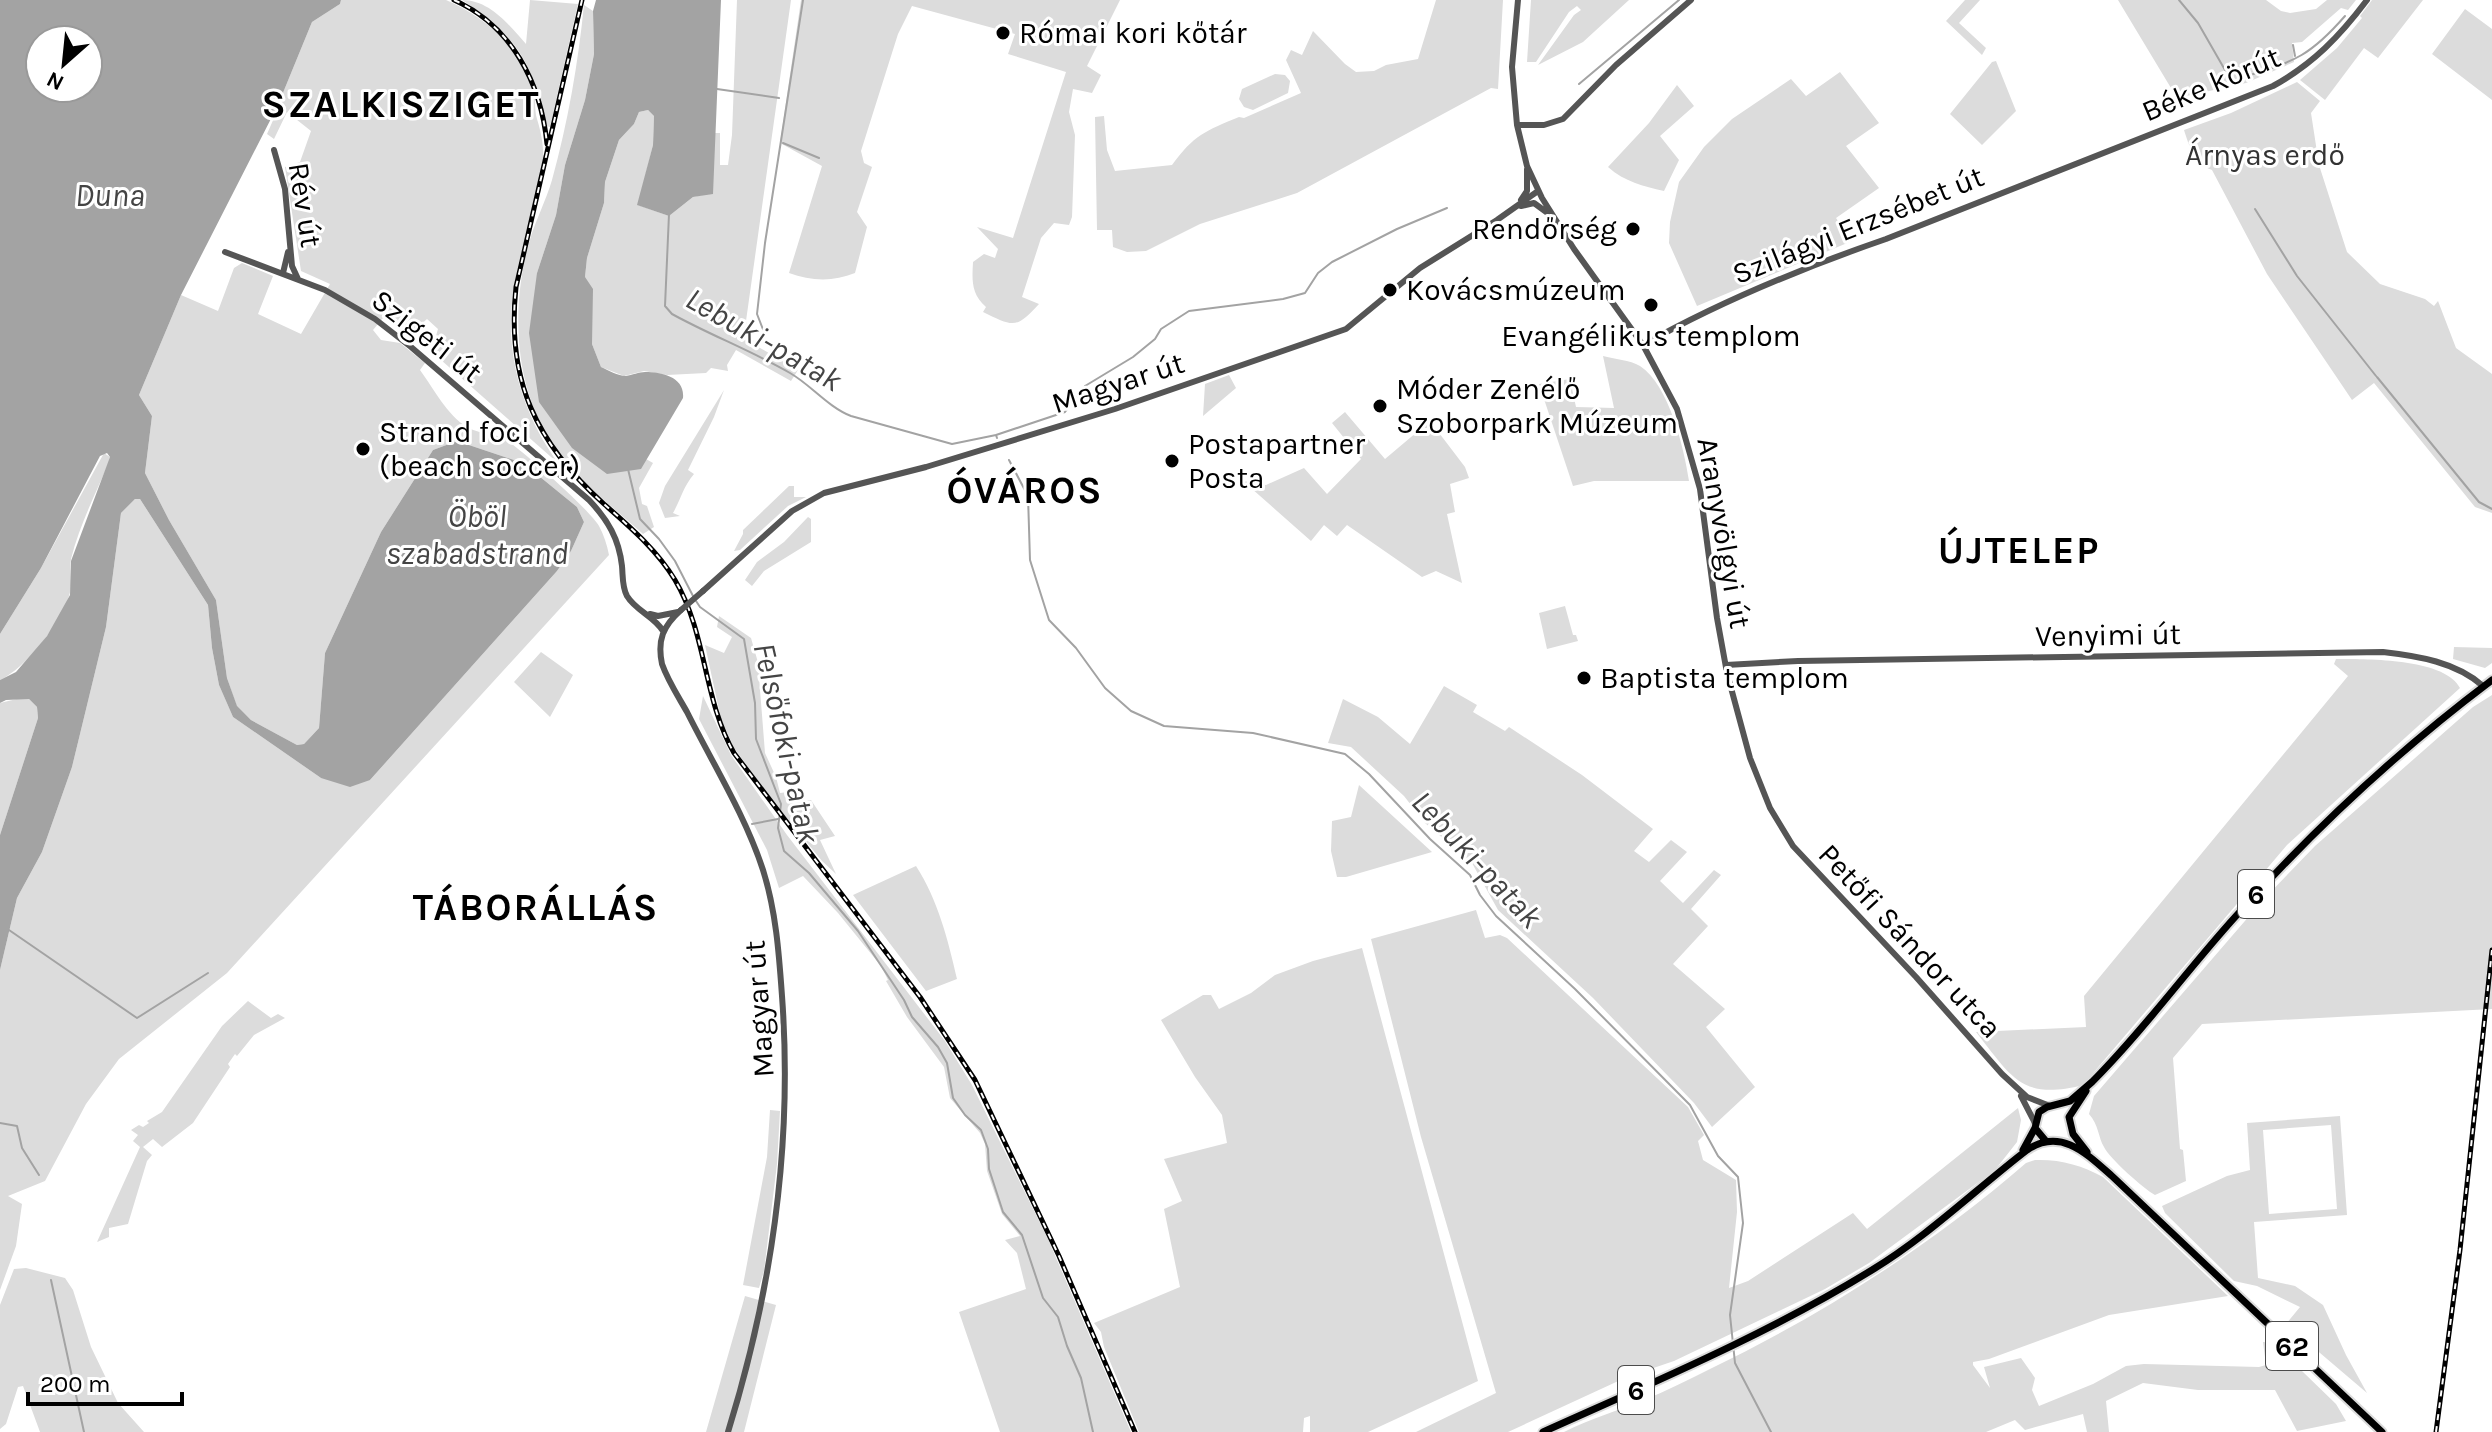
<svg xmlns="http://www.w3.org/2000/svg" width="2492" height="1432" font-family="Karla,sans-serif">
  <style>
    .green { fill: #dcdcdc; fill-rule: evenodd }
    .water { fill: #a3a3a3; fill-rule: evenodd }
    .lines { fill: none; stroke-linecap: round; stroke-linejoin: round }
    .stream { stroke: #a3a3a3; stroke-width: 2 }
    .primary-casing { stroke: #dbdbdb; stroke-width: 11 }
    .tertiary { stroke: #555; stroke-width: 6 }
    .primary { stroke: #000; stroke-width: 7 }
    .rail-casing { stroke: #000; stroke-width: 5 }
    .rail { stroke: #fff; stroke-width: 2; stroke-dasharray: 6; stroke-linecap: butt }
    .tertiary-bridge { stroke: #555; stroke-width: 6 }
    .poi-dot { fill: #000; stroke: #fff; stroke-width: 3 }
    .labels { text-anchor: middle; stroke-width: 6; stroke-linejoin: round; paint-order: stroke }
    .shield { fill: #fff; stroke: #4c4c4c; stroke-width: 2 }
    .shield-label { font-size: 28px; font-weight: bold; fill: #000 }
    .poi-label { font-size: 30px; fill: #000; stroke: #fff; text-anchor: start }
    .street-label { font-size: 30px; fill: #000; stroke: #fff }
    .park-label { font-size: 30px; fill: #333; stroke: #fff }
    .water-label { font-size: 32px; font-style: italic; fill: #444; stroke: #fff }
    .district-label { font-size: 38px; font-weight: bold; letter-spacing: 2px; fill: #000; stroke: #fff }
  </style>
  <rect width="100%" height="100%" fill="#fff"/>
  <path class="green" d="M341,0H446C484,16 521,48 534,89C536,98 534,109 537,119C541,132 544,146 543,160C538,209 516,255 512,303C506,360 525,419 559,464L441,360C435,349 434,341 438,329L427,319L416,329H401L383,318L373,330L381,340L400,343L425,363L420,370C434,389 447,415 467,427C480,435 495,432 508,441C526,454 589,509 599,526C604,535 607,545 609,555L227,973L119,1059L86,1104L45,1181L8,1196L22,1204L16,1246L0,1290V970L17,898L42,852L72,767L106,627L121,513L135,499H140L208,605L212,648L219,685L233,717L321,778L370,780L557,571L571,551L584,522L577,507L523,463L457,441L433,450L381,532L325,653L319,728L304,744L297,745L251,720L237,707L227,678L216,600L169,520L145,473L152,416L139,395L181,295L218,311L234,268L242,263L273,276L258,314L301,334L330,284L301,271L285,167L300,162L311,131L287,112L274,139L267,134L278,109L285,111L278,105L312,22L340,4Z
    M462,0C490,0 509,25 526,44L530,0L578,4L550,127L546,126C533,62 517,37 462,0Z
    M737,0H791L746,321L755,345L798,370L791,381L736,350L727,365L728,371L711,368L706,373L667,375L644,371L624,376L601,367L592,344L585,277L587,258L604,203L605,182L619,140L634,124L639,112L648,110L654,116L653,145L638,205L669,216L693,197L712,193L713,133H720V165H728L732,135Z
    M801,0H1120L1087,66L1101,75L1092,93L1073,89L1069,112L1075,135L1072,217L1069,225L1054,223L1041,238L1022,297L1039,304C1016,329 1014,327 983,312L986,307C971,294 972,280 973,262L984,254L995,258L998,249L977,227L1013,238L1066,72L1008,54L1015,34L912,6L898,34L861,151L864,163L872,167L857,212L867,227L855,273C833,282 811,281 789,273L822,166L780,143Z
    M1436,0H1503L1498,89L1491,88L1297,193L1200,224L1146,251L1127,252L1113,247L1112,230H1097L1095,117L1104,116L1107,150L1115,171L1172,165C1194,135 1205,131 1239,117L1244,118L1301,93L1286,60L1291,50L1302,55L1313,31L1345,64L1356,72L1374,71L1386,65L1418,59Z
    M1531,0H1629L1583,42L1538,65L1574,15L1581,10L1577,6L1569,12L1536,62H1527Z
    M1965,0H1980L1959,23L1986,48L1982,55L1946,21Z
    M2118,0H2266L2281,11L2290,13L2316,9L2327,0H2356L2348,10L2341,8L2302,42L2292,43L2294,62L2246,83L2177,98Z
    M2372,0H2423L2378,58L2364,48L2325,100L2300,80L2337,48L2362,18L2360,16Z
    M584,5L593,11L594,54L585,100L565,165L556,215L537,273L640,469L646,459L653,463L639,488L642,504L647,506L654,527L643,534C616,510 586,487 563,459C515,400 509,314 529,243C535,221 546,201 552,180C568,122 578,64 584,5Z
    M2465,9L2492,29V100L2432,54Z
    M1996,61L2016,111L1982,145L1950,114L1992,62Z
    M1840,72L1879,123L1846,146L1879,188L1836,218L1852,241L1697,306L1669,243L1670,222L1679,182L1704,147L1732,119L1791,79L1806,96Z
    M1275,74L1285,75L1290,81L1288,93L1253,110L1244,107L1239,99L1242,89Z
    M2297,82L2320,101L2311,113L2319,165L2347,252L2380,284L2425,299L2434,306L2438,301L2456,348L2492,374V513L2475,507L2374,383L2352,400L2267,274L2212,170C2195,164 2189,146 2184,130L2231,113Z
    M1677,85L1694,106L1660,136L1679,160L1664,191C1643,186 1625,182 1608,167L1649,123Z
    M1603,356C1614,359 1630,360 1640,366C1669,385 1684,448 1689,481H1594L1573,486L1539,384L1570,379L1576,407L1614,408Z
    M1229,375L1236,388L1203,416L1205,384Z
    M724,390L714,417L688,470L694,474C683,487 681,499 673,513L680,516L665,518L659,503L665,486Z
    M1345,412L1385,459L1430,421L1465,467L1469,478L1450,484L1455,512L1447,514L1462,583L1436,571L1422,577L1347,525L1337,536L1324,525L1311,541L1243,481L1266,485L1304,468L1327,494L1361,459L1332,423Z
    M104,453L110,457L109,462C96,493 79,526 71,559C69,571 73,585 69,596C60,624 26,668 0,680V634L41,568Z
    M789,486H794V497H806L788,506L740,550L734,551L743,534V530Z
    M808,517L811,519V542L764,571L752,586L745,580L757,562L784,542Z
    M1565,606L1573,635H1576L1578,641L1547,649L1539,613Z
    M719,616L751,638L761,673L759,677L765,753L776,777L780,793L788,792L801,802L811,800L835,836L820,840L836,874L822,861L776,805L734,748L721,719L705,645L724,653L732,637L717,627Z
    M2454,647L2492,648V663L2485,668L2453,659Z
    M541,652L573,675L550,717L514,682Z
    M2336,659C2365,659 2445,658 2460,688L2287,845L2083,1085C2021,1101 2011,1076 1976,1032L2086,1027L2084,996L2348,676L2334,664Z
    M1444,686L1477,705L1473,712L1505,731L1509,727L1582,775L1653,829L1634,851L1649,862L1671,840L1687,852L1660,881L1683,903L1714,870L1721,875L1691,909L1708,926L1673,964L1725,1009L1706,1027L1755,1087L1712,1127L1694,1103L1593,998L1498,910L1472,863L1425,823L1404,796L1351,747L1328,743L1343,699L1378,717L1410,744Z
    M2492,695V1009L2202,1024L2173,1058L2180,1149L2183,1150L2186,1181L2155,1195C2144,1189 2109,1158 2104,1147C2098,1137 2099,1125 2089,1114L2094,1096L2263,900L2315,846L2473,707Z
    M703,696L731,755L787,835L945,1041L972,1085L1048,1239L1131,1432H1000L959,1312L1026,1289L1017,1253L1005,1240L1020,1236L1002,1214L987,1171L985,1144L980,1133L950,1098L944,1067L907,1017L886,981L888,980L881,966L838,913L803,876L779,888L767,850L699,719Z
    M21,698L29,699L37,707L38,718L0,835V703Z
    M1359,785L1432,852L1346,877H1337L1331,851L1332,821L1351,817Z
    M916,866C938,900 948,940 957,979L926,991L853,895Z
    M1476,910L1485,938L1500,935L1507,938L1688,1107L1704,1135L1698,1141L1703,1160L1736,1180L1737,1212L1729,1288L1748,1281L1853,1213L1867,1229L2018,1108L2021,1120L2017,1142L1995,1170L1869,1263L1825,1289L1674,1361L1627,1377L1508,1432H1416L1496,1393L1421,1137L1371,939Z
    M1362,948L1478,1381L1368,1432H1310V1416L1304,1418L1303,1432H1139L1104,1347L1101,1332L1094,1323L1180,1287L1164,1209L1182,1201L1164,1159L1227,1143L1222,1115L1195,1077L1161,1020L1203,995H1211L1219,1009L1251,993L1275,975L1313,961Z
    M248,1001L271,1018L278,1014L285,1018L254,1035L237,1056L235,1054L228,1064L230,1067L193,1123L162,1147L153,1139L143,1147L152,1155L147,1161L128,1224L109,1228V1237L97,1242L140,1147L133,1141L138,1135L131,1130L139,1125L143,1127L149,1123L147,1121L162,1112L222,1026Z
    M770,1110L780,1111L777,1164L764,1271L759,1288L743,1285L767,1157Z
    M2340,1116L2347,1215L2254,1222L2258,1278L2295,1286L2323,1305L2346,1355L2367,1393L2286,1324L2300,1307L2257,1286L2234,1281L2165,1213L2162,1206L2227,1176L2250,1170L2247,1123ZM2331,1125L2337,1209L2269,1214L2263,1130Z
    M2035,1160C2059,1159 2082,1165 2103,1177L2228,1296L2109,1315L1989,1359L1973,1362V1365L1990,1388L1984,1367L2021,1358L2035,1378L2032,1390L2039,1406L2093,1384L2126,1366L2144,1364L2259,1367L2266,1365L2263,1342L2273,1343L2336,1404L2346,1421L2297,1431L2275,1390H2198L2143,1383L2106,1401L2109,1432H2087L2083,1414L2025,1430L2015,1420L1986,1432H1564C1590,1419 1617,1411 1644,1400C1666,1391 1688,1380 1710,1369C1824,1314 1930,1246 2026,1163Z
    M26,1268L65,1278L73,1290L91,1347L118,1403L144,1432H40L23,1386L18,1387L6,1424L0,1429V1305L14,1269Z
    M745,1296L776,1305L744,1432H706Z"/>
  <path class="water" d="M0,0H341L340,4L312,22L278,105L181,295L139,395L152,416L145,473L169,520L216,600L227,678L237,706L251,720L297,745L304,744L319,728L325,653L381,532L433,450L457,441L523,463L577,507L584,522L571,551L557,571L370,780L350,787L321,778L233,717L219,685L212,648L208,605L140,499H135L121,513L106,627L72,767L42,852L17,898L0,970V835L38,718L37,707L29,699L6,700L0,703V680L16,672L47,636L70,595L71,561L110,457L107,453L100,456L41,568L0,634ZM40,40H88V88H40Z
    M596,0H721L713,194L693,197L669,216L637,205L653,145L654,116L648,110L639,112L634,124L619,140L605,182L604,203L587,258L585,277L593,289L592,344L601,367C608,370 618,376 626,376C632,375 639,372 645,372C662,372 685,377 683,398L641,469L607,474L572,448L539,402L529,333L537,273L556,215L565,165L585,100L594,54L593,11Z"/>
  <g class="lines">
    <path class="stream" d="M2179,0L2198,23L2225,70L2238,73
      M2293,45L2295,56
      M2242,74L2247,76C2296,61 2311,55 2345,16
      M1579,84L1679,0
      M717,89L779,98
      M783,143L819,158
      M2255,209L2297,276L2376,376
      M669,214L665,306L672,314C710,335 752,351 790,373C811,385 828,407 851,416L952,444L996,435L997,438
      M764,332L757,314L765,243L803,0
      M2377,377L2470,491L2479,502L2492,509
      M996,435L1065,412L1085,386L1133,357L1155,339L1161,329L1189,311L1283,299L1305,293L1318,273L1332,262L1397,229L1447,208
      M1009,460L1028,496L1030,560L1049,620L1076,648L1105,688L1131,711L1164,726L1253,733L1345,754L1369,774L1430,839L1470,875L1480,895L1496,916L1575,989L1690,1105L1718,1156L1738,1177L1743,1223L1730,1315L1735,1363L1771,1432
      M628,469L640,519L659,539L675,561L693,596
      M696,601L700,607L744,639L755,703L756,739L781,804L778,828L784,851L809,873L858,931L904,1000L912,1017L938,1047L947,1063L953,1098L965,1115L981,1130L988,1149L989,1169L1003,1212L1022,1235L1043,1298L1058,1317L1067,1346L1081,1378L1093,1432
      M752,824L778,819
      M9,930L137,1018L208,973
      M0,1123L17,1126L22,1148L39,1175
      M51,1280L84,1432"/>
    <g class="primary-casing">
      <path id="primary" d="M2086,1091L2069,1117L2073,1134L2087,1152
        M2045,1140L2035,1128L2039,1112L2047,1107L2070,1101L2092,1082C2144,1030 2187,970 2236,916C2314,829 2399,750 2492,680
        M2023,1150L2035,1128
        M1543,1432C1654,1382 1768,1334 1872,1270C1928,1236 1975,1190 2027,1150C2061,1127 2087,1154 2113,1177L2382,1432"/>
    </g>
    <path class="tertiary" d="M1518,0L1512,67L1517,125L1527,166L1542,198L1574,249L1643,345L1677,409L1700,489L1717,618L1727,673L1750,758L1770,808L1793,846L1916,977L2002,1074L2027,1097L2050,1106
      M1517,125H1544L1563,119L1616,65L1691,0
      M274,150L285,189L292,266L298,279
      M1521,200L1527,191V169
      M1521,206L1534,203L1549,214
      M225,252L325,290L375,319L411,347L589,500C608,520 619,539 622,566C623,577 622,587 627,596C636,611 654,616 663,631
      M283,273L288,252
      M1643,345C1721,301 1802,268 1886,239L2273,86C2313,64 2340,36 2367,0
      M703,591L792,511L824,493L926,467L1115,409L1346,329L1420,268L1497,220L1538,191
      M681,610C663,626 657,640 662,664C668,681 678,696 687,712C713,764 745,815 763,870C776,911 779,954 782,996C793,1145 772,1290 728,1432
      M650,614L658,616L678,612
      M1726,665L1798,661L2383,652C2418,656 2456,662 2483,686
      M2021,1096L2035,1123"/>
    <use href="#primary" class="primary"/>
    <g class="rail-casing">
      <path id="rail" d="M454,0C512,26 541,83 547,144
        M582,0L516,287C506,380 536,443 604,504C630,527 657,550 675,580C707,634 703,699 734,753L920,997L975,1080L1059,1256L1135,1432
        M2436,1432L2460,1250L2492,950"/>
    </g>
    <use href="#rail" class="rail"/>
    <path class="tertiary-bridge" d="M681,610L703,591"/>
  </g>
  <g class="poi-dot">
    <circle cx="1003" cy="33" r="8"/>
    <circle cx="1633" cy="229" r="8"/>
    <circle cx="1390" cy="290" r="8"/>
    <circle cx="1651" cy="305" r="8"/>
    <circle cx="1380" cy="406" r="8"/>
    <circle cx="363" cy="449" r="8"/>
    <circle cx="1172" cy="461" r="8"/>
    <circle cx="1584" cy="678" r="8"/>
  </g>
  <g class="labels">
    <g class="shield">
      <rect x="2238" y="870" width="36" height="48" rx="6"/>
      <rect x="2266" y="1322" width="52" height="48" rx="6"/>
      <rect x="1618" y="1366" width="36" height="48" rx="6"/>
    </g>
    <g class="shield-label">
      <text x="2256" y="904">6</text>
      <text x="2292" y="1356">62</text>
      <text x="1636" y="1400">6</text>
    </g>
    <g class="poi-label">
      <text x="1019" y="43">Római kori kőtár</text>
      <text x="1617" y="239" text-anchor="end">Rendőrség</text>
      <text x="1406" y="300">Kovácsmúzeum</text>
      <text x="1651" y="346" text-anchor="middle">Evangélikus templom</text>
      <text x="1396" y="399">Móder Zenélő<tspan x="1396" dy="34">Szoborpark Múzeum</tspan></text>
      <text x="379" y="442">Strand foci<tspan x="379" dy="34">(beach soccer)</tspan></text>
      <text x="1188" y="454">Postapartner<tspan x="1188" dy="34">Posta</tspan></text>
      <text x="1600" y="688">Baptista templom</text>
    </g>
    <g class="street-label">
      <text transform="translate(2211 84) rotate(-23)" y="10">Béke körút</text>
      <text transform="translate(305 205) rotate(81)" y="10">Rév út</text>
      <text transform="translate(1858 225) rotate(-22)" y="10">Szilágyi Erzsébet út</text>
      <text transform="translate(427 336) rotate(38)" y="10">Szigeti út</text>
      <text transform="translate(1118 383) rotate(-18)" y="10">Magyar út</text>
      <text transform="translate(1724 533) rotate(80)" y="10">Aranyvölgyi út</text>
      <text transform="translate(2108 635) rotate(-1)" y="10">Venyimi út</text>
      <text transform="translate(1910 941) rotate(47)" y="10">Petőfi Sándor utca</text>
      <text transform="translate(759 1009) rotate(-94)" y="10">Magyar út</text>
    </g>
    <g class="park-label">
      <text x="2265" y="165">Árnyas erdő</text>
    </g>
    <g class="water-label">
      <text x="110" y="206">Duna</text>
      <text transform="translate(764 339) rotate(30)" y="11">Lebuki-patak</text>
      <text x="477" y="527">Öböl<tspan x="477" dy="37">szabadstrand</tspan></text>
      <text transform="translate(787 743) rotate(77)" y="11">Felsőfoki-patak</text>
      <text transform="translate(1477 859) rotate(47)" y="11">Lebuki-patak</text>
    </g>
    <g class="district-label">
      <text x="401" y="117">SZALKISZIGET</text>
      <text x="1025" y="503">ÓVÁROS</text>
      <text x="2019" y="563">ÚJTELEP</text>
      <text x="536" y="920">TÁBORÁLLÁS</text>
    </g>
  </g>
  <g transform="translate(64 64) rotate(207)"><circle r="38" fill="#ffffff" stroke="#999999" stroke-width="2"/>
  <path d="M0-6L14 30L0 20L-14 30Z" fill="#000000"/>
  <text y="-12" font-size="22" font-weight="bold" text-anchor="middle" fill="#000000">N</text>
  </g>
  <path d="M28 1392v12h154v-12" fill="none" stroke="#000000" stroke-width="4"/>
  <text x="40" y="1392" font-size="24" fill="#000000" stroke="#ffffff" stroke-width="6" paint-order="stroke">200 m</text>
</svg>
